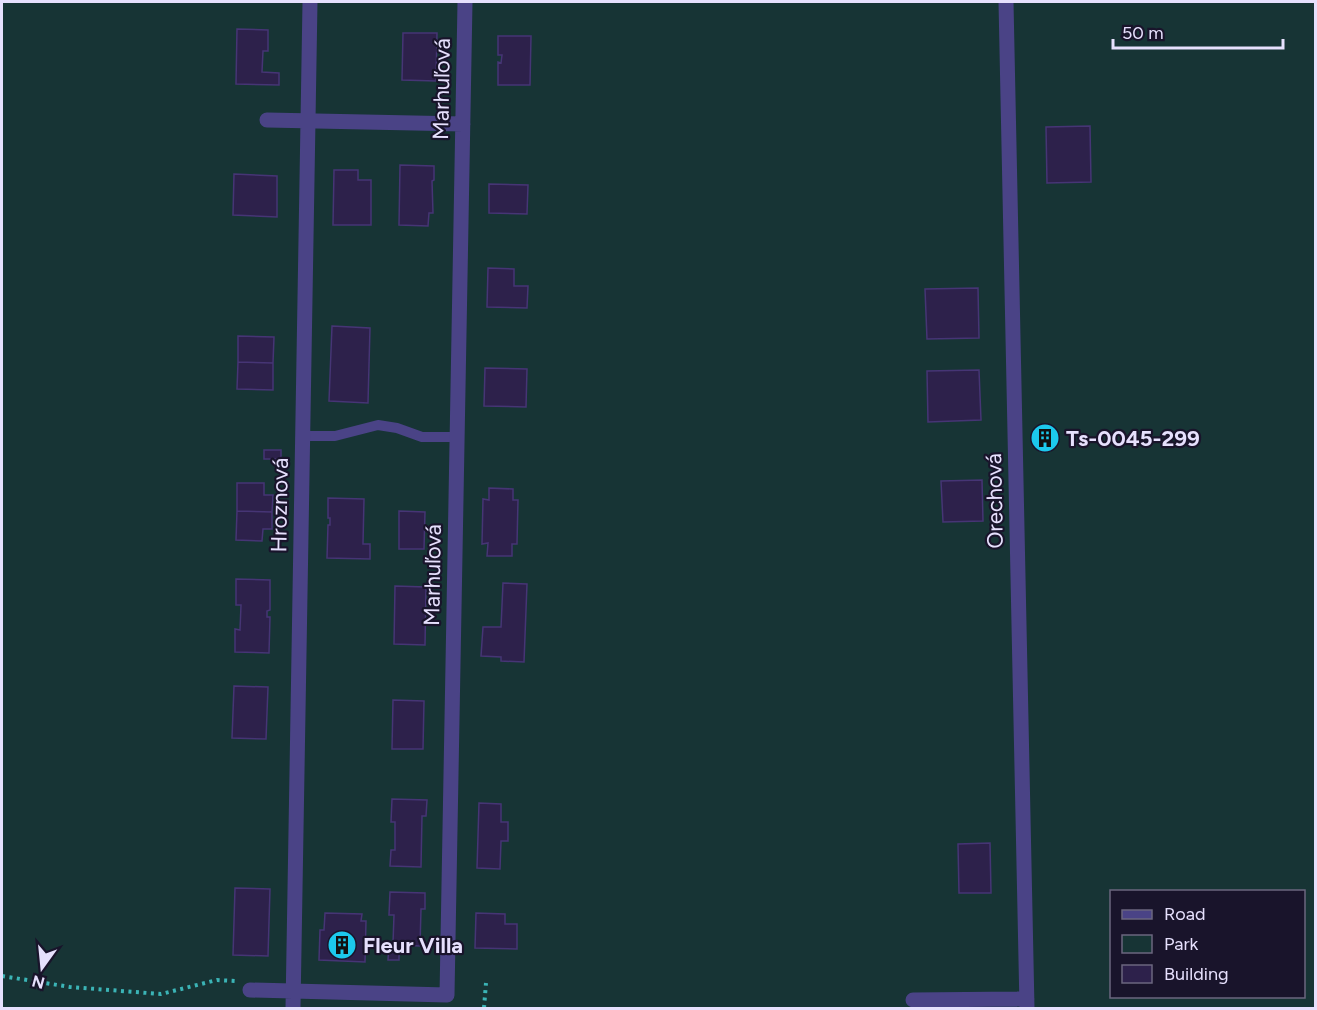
<svg xmlns="http://www.w3.org/2000/svg" width="1317" height="1010" font-family="Figtree,sans-serif">
  <style>
    .green { fill: #173435; fill-rule: evenodd }
    .building { fill: #2d214b; stroke: #463575; stroke-width: 1.5 }
    .lines { fill: none; stroke-linecap: round; stroke-linejoin: round }
    .path { stroke: #3bb4b6; stroke-width: 4; stroke-dasharray: 3 4.5; stroke-linecap: butt }
    .lane { stroke: #4a4386; stroke-width: 10 }
    .street { stroke: #4a4386; stroke-width: 15 }
    .labels { text-anchor: middle; stroke-width: 4.5; stroke-linejoin: round; paint-order: stroke }
    .street-label { font-size: 22px; fill: #e6e0fd; stroke: #19142b }
    .poi-label { font-size: 22px; font-weight: bold; fill: #e6e0fd; stroke: #19142b; text-anchor: start }
  </style>
  <rect width="100%" height="100%" fill="#19142b"/>
  <path class="green" d="M2,2H1315V1008H2ZM1112,892H1304V996H1112Z"/>
  <path class="building" d="M237,29L268,30V51H263L262,72L279,73V85L236,84Z
    M403,33H437L436,81L402,80Z
    M498,36H531L530,85H498V62L501,63L502,55H498Z
    M1090,126L1091,182L1047,183L1046,127Z
    M400,165L434,166V180L432,181L433,213H429L428,226L399,225Z
    M334,170H358V180H371V225H333Z
    M234,174L277,176V217L233,215Z
    M489,184L528,185L527,214L489,213Z
    M488,268L514,269V286H528L527,308L487,307Z
    M978,288L979,338L927,339L925,289Z
    M332,326L370,328L368,403L329,401Z
    M238,336L274,337L273,363L238,362Z
    M238,362L273,363V390L237,389Z
    M485,368L527,369L526,407L484,406Z
    M979,370L981,420L928,422L927,371Z
    M1041,433H1050V444H1041Z
    M264,450H281V459H264Z
    M982,480L983,521L943,522L941,481Z
    M237,483H264V495H273L272,512L237,511Z
    M489,488L513,489V500H518L517,544H512V556H487L488,543L482,544L483,499L489,500Z
    M328,498L364,499L363,544H370V559L327,558L328,525H330V518H328Z
    M237,511L272,512V529H263L262,541L236,540Z
    M399,511L425,512L424,549H399Z
    M236,579L270,580V610L267,611V617H270L269,653L235,652V629L240,630L241,605H236Z
    M503,583L527,584L524,662L501,661V657L481,656L483,627H501Z
    M395,586L426,587L425,645L394,644Z
    M234,686L268,687L266,739L232,738Z
    M393,700L424,701L423,749H392Z
    M392,799L427,800L426,816H422L421,867L390,866L391,850H395V822H391Z
    M479,803L501,804V822H508V841H501L500,869L477,868Z
    M990,843L991,893H959L958,844Z
    M235,888L270,889L268,956L233,955Z
    M390,892L425,893V909H421L420,946L399,945V960H388L389,943H393L394,915H389Z
    M325,913L362,914L361,921H366L365,962L319,960L320,930H324Z
    M476,913L505,914V924H517V949L475,948Z"/>
  <g class="lines">
    <path class="path" d="M2,976L70,987L161,994L217,980L235,981
      M484,1008L486,983"/>
    <path class="lane" d="M302,436H335L378,425L397,428L422,437H457"/>
    <path class="street" d="M1006,2L1027,1008
      M267,120L463,124
      M250,990L447,995L465,2
      M913,1000L1027,999
      M293,1008L310,2"/>
  </g>
  <defs>
    <g id="building-disc" transform="scale(1.5)"><circle r="9.5" fill="#1cc9ed" stroke="#19142b"/><path d="M-4-6H4V6H1V3H-1V6H-4ZM-2.5-4.3h1.7v1.8h-1.7ZM.8-4.3h1.7v1.8H.8ZM-2.5-1h1.7V.8h-1.7ZM.8-1h1.7V.8H.8Z" fill="#111"/></g>
  </defs>
  <g fill-rule="evenodd">
    <use href="#building-disc" x="1045" y="438"/>
    <use href="#building-disc" x="342" y="945"/>
  </g>
  <g class="labels">
    <g class="street-label">
      <text transform="translate(441 89) rotate(-89)" y="8">Marhuľová</text>
      <text transform="translate(994 501) rotate(-91)" y="8">Orechová</text>
      <text transform="translate(279 505) rotate(-89)" y="8">Hroznová</text>
      <text transform="translate(432 575) rotate(-89)" y="8">Marhuľová</text>
    </g>
    <g class="poi-label">
      <text x="1066" y="446">Ts-0045-299</text>
      <text x="363" y="953">Fleur Villa</text>
    </g>
  </g>
  <rect width="1317" height="1010" fill="none" stroke="#e6e0fd" stroke-width="6"/>
  <rect x="1110" y="890" width="195" height="108" fill="#19142b" stroke="#6b667f" stroke-width="1.5"/>
  <rect x="1122" y="910" width="30" height="9" fill="#4a4386" stroke="#6b667f" stroke-width="1.5"/>
  <text x="1164" y="920" font-size="18" fill="#e6e0fd">Road</text>
  <rect x="1122" y="935" width="30" height="18" fill="#173435" stroke="#6b667f" stroke-width="1.5"/>
  <text x="1164" y="950" font-size="18" fill="#e6e0fd">Park</text>
  <rect x="1122" y="965" width="30" height="18" fill="#2d214b" stroke="#6b667f" stroke-width="1.5"/>
  <text x="1164" y="980" font-size="18" fill="#e6e0fd">Building</text>
  <g transform="translate(42 968) rotate(195)" stroke="#19142b" stroke-width="4.5" paint-order="stroke">
  <path d="M0-4.5L10 22L0 15L-10 22Z" fill="#e6e0fd"/>
  <text y="-9" font-size="16" font-weight="bold" text-anchor="middle" fill="#e6e0fd">N</text>
  </g>
  <path d="M1113 39v9h170v-9" fill="none" stroke="#e6e0fd" stroke-width="3"/>
  <text x="1122" y="39" font-size="18" fill="#e6e0fd" stroke="#19142b" stroke-width="4.5" paint-order="stroke">50 m</text>
</svg>
